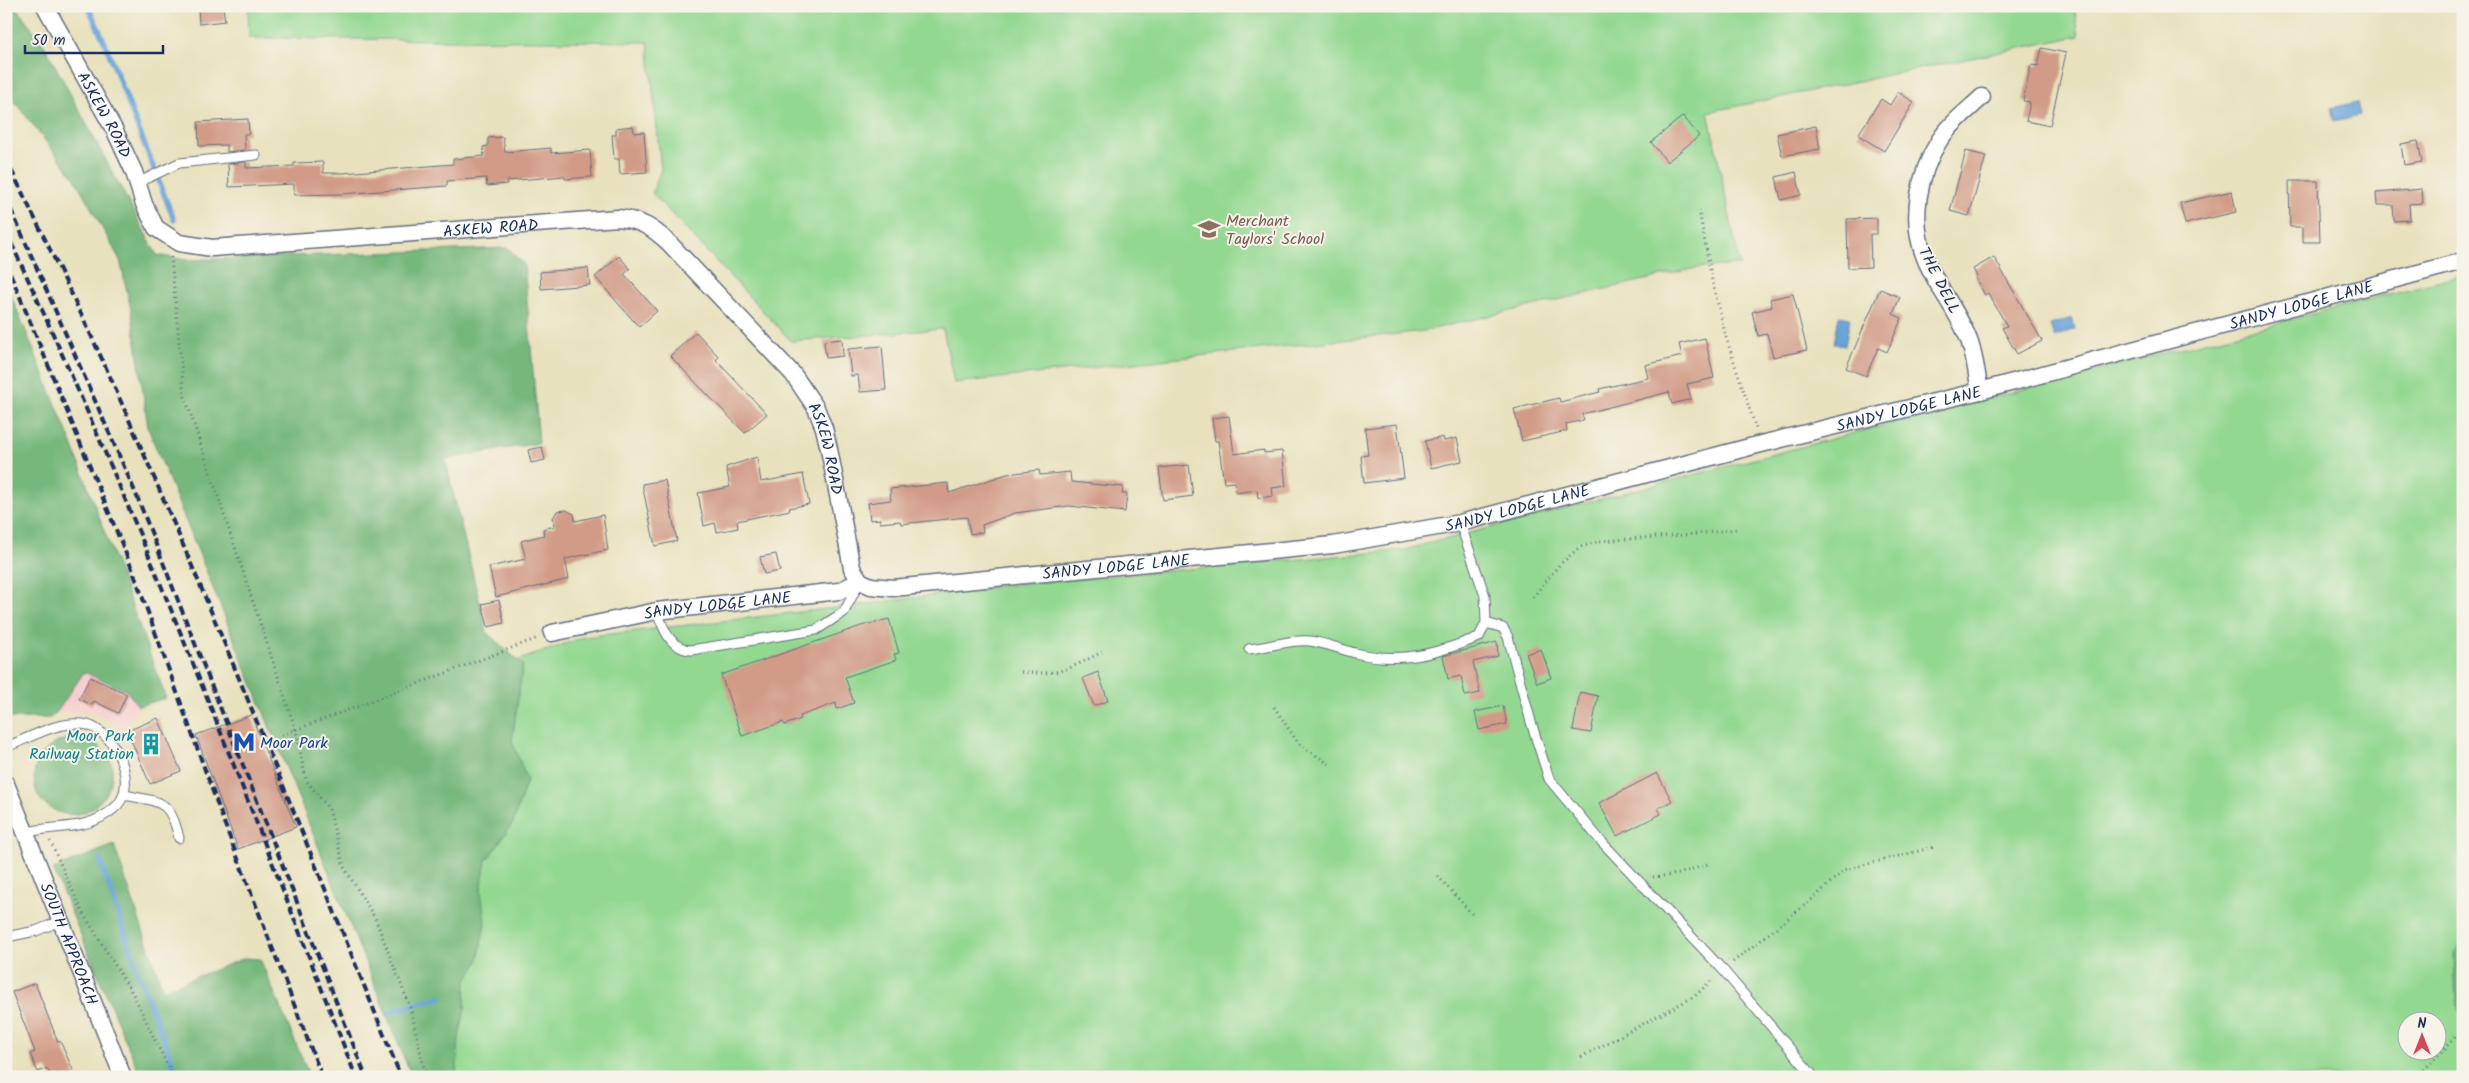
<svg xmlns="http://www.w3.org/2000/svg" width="2469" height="1083" font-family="Kalam,sans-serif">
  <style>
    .built { fill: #f7cfd0 }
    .green { fill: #93d891; stroke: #578478; fill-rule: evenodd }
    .forest { fill: #76b87b; stroke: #48746c }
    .water { fill: #66a3d8; stroke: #40699b }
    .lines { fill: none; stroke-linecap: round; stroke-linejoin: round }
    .stream { stroke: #66a3d8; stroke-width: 5.5 }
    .building { fill: #d19b87 }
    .lane-casing { stroke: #636d7f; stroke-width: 11 }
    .street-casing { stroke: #636d7f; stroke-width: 19 }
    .path { stroke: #636d7f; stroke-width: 3; stroke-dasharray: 1 4; stroke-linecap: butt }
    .lane { stroke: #fff; stroke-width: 9 }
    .street { stroke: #fff; stroke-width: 16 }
    .rail { stroke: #1b2f5e; stroke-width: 4; stroke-dasharray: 8 4; stroke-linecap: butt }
    .labels { text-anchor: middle; stroke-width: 4; stroke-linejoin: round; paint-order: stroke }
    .street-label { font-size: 16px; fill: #1b2f5e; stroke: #f7f3e8 }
    .education-label { font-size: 16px; fill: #785e54; stroke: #f7f3e8; text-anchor: start }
    .culture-label { font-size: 16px; fill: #0d838f; stroke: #f7f3e8; text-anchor: end }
    .transit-label { font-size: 16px; fill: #164399; stroke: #f7f3e8; text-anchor: start }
  </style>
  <rect width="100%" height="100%" fill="#f7f3e8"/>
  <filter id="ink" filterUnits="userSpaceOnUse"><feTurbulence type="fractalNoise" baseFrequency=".02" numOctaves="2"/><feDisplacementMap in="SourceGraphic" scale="10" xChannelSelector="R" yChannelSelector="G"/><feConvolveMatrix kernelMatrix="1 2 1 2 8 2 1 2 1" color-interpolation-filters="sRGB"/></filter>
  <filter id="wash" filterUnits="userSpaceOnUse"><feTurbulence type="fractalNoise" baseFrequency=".0096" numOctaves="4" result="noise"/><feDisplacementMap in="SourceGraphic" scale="20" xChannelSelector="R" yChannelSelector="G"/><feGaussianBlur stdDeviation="1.12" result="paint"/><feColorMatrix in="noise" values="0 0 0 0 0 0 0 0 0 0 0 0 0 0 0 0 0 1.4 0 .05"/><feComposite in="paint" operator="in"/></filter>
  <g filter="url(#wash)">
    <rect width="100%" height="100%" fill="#e8e1bd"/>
    <path class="built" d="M84,672L127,691L138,706L122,729L115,722L91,713L57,712Z"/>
    <path class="green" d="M248,6H2074L2079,36L1708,112L1740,265L1696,268L1424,331L954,383L943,329L791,341L652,193L661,169L648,42L249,38Z
      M2463,275V1077H446L309,735L584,637L860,605L1009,585L1404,550ZM2406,1020H2436V1050H2406Z"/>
    <path class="forest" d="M6,7L17,8L44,45L157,255L187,260L508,248L524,264L539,443L445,459L487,633L523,665L512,741L527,780L513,823L486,861L481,890L485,923L478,962L466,981L465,1009L459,1038L456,1077H412L148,428L132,314L120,260L74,177L6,91Z
      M6,283L72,444L166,698L138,706L127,691L84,672L57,712L50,718H6Z
      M76,737C146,751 101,833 56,811C48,807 40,801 37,793C26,763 48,740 76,737Z
      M114,845L163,990L245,958L260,959L310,1077H141L53,869Z
      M2463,939V1023L2456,1002L2454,953Z"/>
    <path class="water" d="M2357,102L2360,115L2334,121L2331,108Z
      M1839,316L1850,318L1845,346L1834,344Z
      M2072,318L2075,329L2054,337L2050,325Z"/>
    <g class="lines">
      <path class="stream" d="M88,6L105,43L174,220
        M100,860L138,972L178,1077
        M389,1012L441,997"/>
    </g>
    <g id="blocks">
      <path class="building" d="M198,6H223L225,21L199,24Z
        M2042,48L2066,53L2050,126L2026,121L2030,102L2023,101L2031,65L2038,66Z
        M1898,92L1914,102L1884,151L1858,135L1881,99L1890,105Z
        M1683,116L1699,136L1667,162L1651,142Z
        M248,119L249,134H244L245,150L227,152V145L199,146L198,122Z
        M633,126L634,133L644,132L647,172L620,174L619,159H614L612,135H616V128Z
        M1816,126L1820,149L1782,156L1777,134Z
        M503,137L505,152L551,148V153L590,150L592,177L565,179L564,176L507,181V184L487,186L486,178L447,181V186L341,194L294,195V184L229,187L228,164L246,162V168L294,166V163L323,162V173H343L453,164V159L484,156L483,147L488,146V138Z
        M2418,141L2422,162L2404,165L2401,144Z
        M1966,151L1986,156L1969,216L1950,211Z
        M1796,172L1801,195L1781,200L1776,177Z
        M2289,181H2318L2320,242H2303V227H2290Z
        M2422,189L2423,203L2409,204L2410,220L2394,221L2393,205H2377L2376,193Z
        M2232,191L2236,212L2185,224L2180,203Z
        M1877,218V234H1870L1871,267L1848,268L1847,219Z
        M619,256L630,269L624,274L657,311L639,327L595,277Z
        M1994,257L2042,341L2017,354L2002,328L2007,326L1988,293L1985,295L1975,278L1977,276L1973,269Z
        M588,268L590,285L541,289L540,272Z
        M1880,289L1900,297L1893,314L1902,318L1887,352L1878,348L1866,376L1846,368Z
        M1793,294L1807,350L1773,357L1767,334L1758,336L1752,312L1772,307L1770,299Z
        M696,332L719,357L716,360L767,414L745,433L670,356Z
        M1705,338L1714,378L1687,384L1691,399L1672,404L1669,392L1582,414L1584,420L1566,424L1567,431L1522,441L1514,409L1559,398L1560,402L1600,392L1599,389L1648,378L1645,365L1682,356L1679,344Z
        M842,339L843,356L826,358L824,341Z
        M882,346L886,390L860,392L858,375L851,376L848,349Z
        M1229,416L1234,454L1264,450V453L1282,451L1286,486L1272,488L1273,496L1258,498L1257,490L1236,493L1235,482L1224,483L1218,441H1215L1212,418Z
        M1397,424L1404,478L1364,483L1361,456L1368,455L1365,428Z
        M1443,437L1444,441L1457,438L1462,461L1431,468L1425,441Z
        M542,447L545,460L531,463L528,450Z
        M757,457L761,482L803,474L809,504L789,508L790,510L737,521L738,528L717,532L715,523L704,526L698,493L730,487L726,467Z
        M1189,465L1193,496L1163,500L1159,468Z
        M1039,470L1040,475L1070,472L1071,482L1123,487L1122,494H1127L1125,512L1069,506L1015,513L982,525L983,532L970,534L967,517L901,524L900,521L880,523V519L870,520L868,503L891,500L890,489L948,483L949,493L1007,474Z
        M665,480L677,541L655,546L642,484Z
        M566,510L574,514L575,521L603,515L608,550L565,559L569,579L496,597L489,567L526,559L521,541L544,535L543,529L555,526L553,518L557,511Z
        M776,554L780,571L764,574L760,557Z
        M499,600L504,623L488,627L482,604Z
        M889,619L899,653L894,654L896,660L845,677L854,703L837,709L836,703L800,716L801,719L785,725L783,722L742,736L721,675L861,626Z
        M1497,642L1498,656L1473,662L1480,693L1465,696L1461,676L1448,679L1443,656Z
        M1541,649L1551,678L1537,683L1526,654Z
        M1098,672L1108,701L1094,706L1083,678Z
        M90,677L127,694L118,713L94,701L92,705L79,699Z
        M1580,692L1598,696L1591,733L1573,730Z
        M1503,706L1507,724L1479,730L1475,712Z
        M251,715L296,827L238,849L196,735Z
        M158,718L181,771L150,784L127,731Z
        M1657,773L1672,801L1658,808L1661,814L1617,836L1599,803Z
        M35,983L58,1042L60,1041L76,1077H51L47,1068L38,1072L30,1054L35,1052L12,992Z"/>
    </g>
  </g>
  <g filter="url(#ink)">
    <use href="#blocks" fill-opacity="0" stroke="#636d7f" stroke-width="1"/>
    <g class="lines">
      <g class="lane-casing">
        <path id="lane" d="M137,183L179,163L256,155
          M657,611C663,628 670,649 691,650L816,630L844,612L859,583
          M1486,623L1503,628L1508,637L1531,722L1549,779L1600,840L1723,970L1814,1077
          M1249,649C1269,647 1290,639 1310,641C1325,643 1340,649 1355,653C1402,664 1435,654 1479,637L1486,623L1485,596L1460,523
          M6,747C30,738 56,721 82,724C110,727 133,770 123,796C121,802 114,809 108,813C81,832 54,824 24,833
          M124,795C159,802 170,798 179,838
          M6,937L36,931L60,921"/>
      </g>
      <g class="street-casing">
        <g id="street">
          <path id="s1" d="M45,6L115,131L134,172L144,204L156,228L179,243L212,248L618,218C641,220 653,228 669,243L793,374L816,408L824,428L829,449L852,568L860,581"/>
          <path d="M1980,391C1977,376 1975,358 1970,343C1959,311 1935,286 1924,255C1910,219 1919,173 1939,141C1950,124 1967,111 1982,97"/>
          <path id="s2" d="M552,633L657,611L839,591L860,581L871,586L893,588L1333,545L1460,523L1761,444L1980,391L2463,261"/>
          <path id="s3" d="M6,784L123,1077"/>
        </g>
      </g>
      <path class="path" d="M1699,210L1712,280L1726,337L1756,429
        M171,257L184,394L296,731L306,780L329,809L344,867L375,918L411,1010L426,1077
        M1533,597L1559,565L1580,547L1600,541L1697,534L1737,529
        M1021,672C1059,676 1069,669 1102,652
        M1274,707L1299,744L1329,764
        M282,735L538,638
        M50,841L83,913L134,996L173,1077
        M1438,876L1472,914
        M1653,877L1678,874L1711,863
        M1733,962L1815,897L1844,870L1934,847
        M1581,1057L1695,996L1713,979
        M2417,1077L2463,1029"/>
      <use href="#lane" class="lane"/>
      <use href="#street" class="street"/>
      <path class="rail" d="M6,159C45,240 86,321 122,404C220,626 310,852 401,1077
        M6,198L136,494L366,1077
        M6,232C136,508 245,793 356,1077
        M6,263L133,571L225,825L322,1077"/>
    </g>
  </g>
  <defs>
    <g id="school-bare" transform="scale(1.725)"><path d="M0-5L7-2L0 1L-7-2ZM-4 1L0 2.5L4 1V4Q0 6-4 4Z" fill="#8d6e63" stroke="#f7f3e8" stroke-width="2.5" paint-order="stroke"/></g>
    <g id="metro-bare" transform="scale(1.725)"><path d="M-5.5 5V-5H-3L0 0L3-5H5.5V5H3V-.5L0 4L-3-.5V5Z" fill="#1a4fb4" stroke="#f7f3e8" stroke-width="2.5" paint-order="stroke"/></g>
    <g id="building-bare" transform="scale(1.725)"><path d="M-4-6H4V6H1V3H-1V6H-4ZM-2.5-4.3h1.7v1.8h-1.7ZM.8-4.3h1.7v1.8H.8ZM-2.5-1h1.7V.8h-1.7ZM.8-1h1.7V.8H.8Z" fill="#0f9aa8" stroke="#f7f3e8" stroke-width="2.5" paint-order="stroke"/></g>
  </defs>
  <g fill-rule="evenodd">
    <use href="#school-bare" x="1209" y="229"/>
    <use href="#metro-bare" x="244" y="742"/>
    <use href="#building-bare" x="151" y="744"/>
  </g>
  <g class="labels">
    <g class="street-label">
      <text dy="6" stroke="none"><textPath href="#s1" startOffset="124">ASKEW ROAD</textPath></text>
      <text dy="6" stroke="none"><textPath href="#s1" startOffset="589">ASKEW ROAD</textPath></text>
      <text transform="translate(1940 280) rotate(63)" y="6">THE DELL</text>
      <text dy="6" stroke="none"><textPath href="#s2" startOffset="1788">SANDY LODGE LANE</textPath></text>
      <text dy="6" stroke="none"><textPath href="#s2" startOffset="1382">SANDY LODGE LANE</textPath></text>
      <text dy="6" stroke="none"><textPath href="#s1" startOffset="1038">ASKEW ROAD</textPath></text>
      <text dy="6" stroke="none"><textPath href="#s2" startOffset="978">SANDY LODGE LANE</textPath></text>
      <text dy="6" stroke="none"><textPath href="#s2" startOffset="572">SANDY LODGE LANE</textPath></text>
      <text dy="6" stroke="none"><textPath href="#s2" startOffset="168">SANDY LODGE LANE</textPath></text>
      <text dy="6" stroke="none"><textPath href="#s3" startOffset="172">SOUTH APPROACH</textPath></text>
    </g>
    <g class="education-label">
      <text x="1226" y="226">Merchant<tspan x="1226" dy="18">Taylors' School</tspan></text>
    </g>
    <g class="culture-label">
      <text x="134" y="741">Moor Park<tspan x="134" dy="18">Railway Station</tspan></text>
    </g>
    <g class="transit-label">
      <text x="260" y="748">Moor Park</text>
    </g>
  </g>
  <rect width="2469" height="1083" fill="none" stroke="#f7f3e8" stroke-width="25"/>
  <g transform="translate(2422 1036)"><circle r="24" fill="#f7f3e8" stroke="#9fa5b1"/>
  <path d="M0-4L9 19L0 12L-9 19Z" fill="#d1495b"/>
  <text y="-8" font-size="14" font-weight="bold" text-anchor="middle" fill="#1b2f5e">N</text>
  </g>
  <path d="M25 45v8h138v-8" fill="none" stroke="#1b2f5e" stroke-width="2.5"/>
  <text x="32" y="45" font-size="15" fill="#1b2f5e" stroke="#f7f3e8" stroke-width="4" paint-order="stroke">50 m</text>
</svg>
